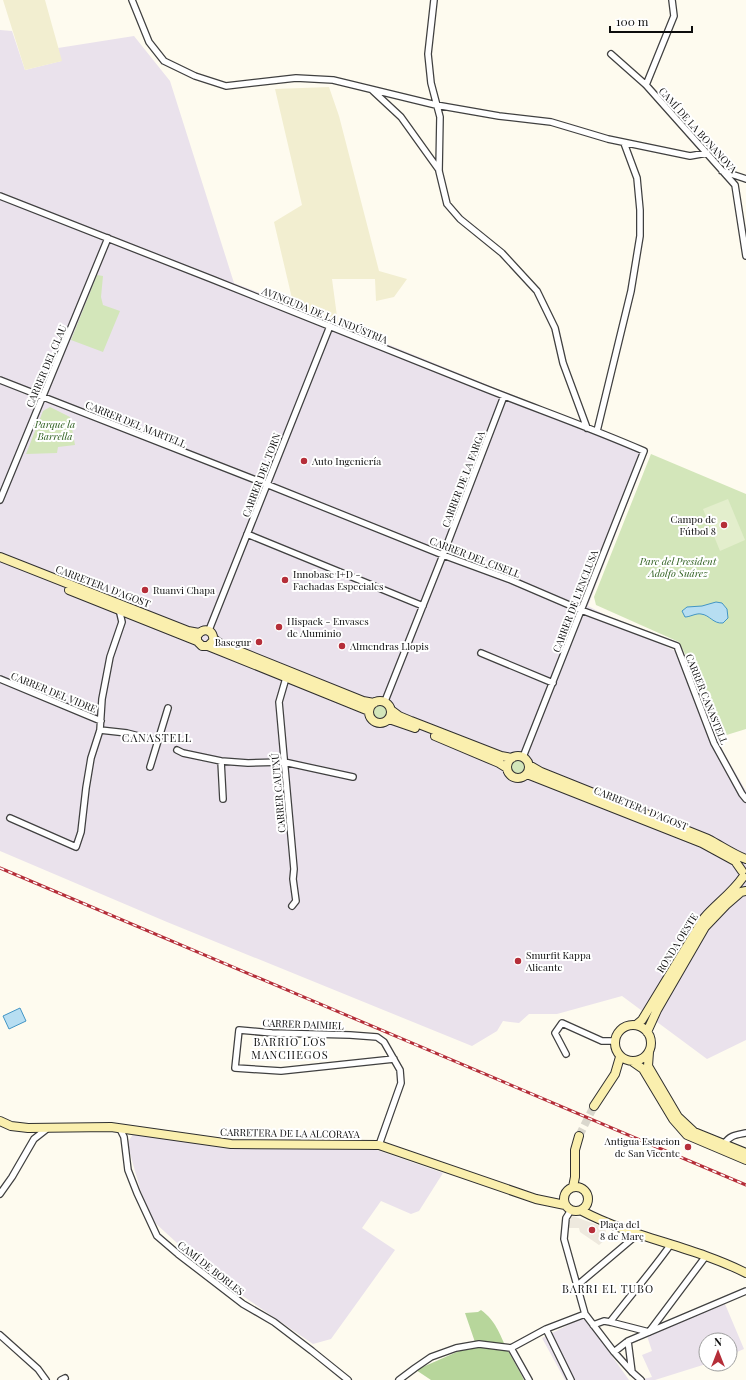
<svg xmlns="http://www.w3.org/2000/svg" width="746" height="1380" font-family="'Playfair Display',serif">
  <style>
    .industrial { fill: #eae2ec }
    .farmland { fill: #f2eed0 }
    .green { fill: #d3e6ba }
    .forest { fill: #b7d69b }
    .pitch { fill: #e3eecc }
    .plaza { fill: #eee9de }
    .water { fill: #b7def2; stroke: #4295c5 }
    .lines { fill: none; stroke-linecap: round; stroke-linejoin: round }
    .secondary-tunnel { stroke: #dad7cd; stroke-width: 8; stroke-dasharray: 8 4; stroke-linecap: butt }
    .street-casing { stroke: #404040; stroke-width: 8 }
    .secondary-casing { stroke: #2f2f2f; stroke-width: 10 }
    .street { stroke: #fff; stroke-width: 5.5 }
    .secondary { stroke: #faefae; stroke-width: 8 }
    .rail-casing { stroke: #b52e39; stroke-width: 3 }
    .rail { stroke: #fff; stroke-width: 1.5; stroke-dasharray: 4.5; stroke-linecap: butt }
    .poi-dot { fill: #b52e39; stroke: #fff; stroke-width: 1.5 }
    .labels { text-anchor: middle; stroke-width: 4; stroke-linejoin: round; paint-order: stroke }
    .street-label { font-size: 10px; fill: #0d0d0d; stroke: #fff }
    .park-label { font-size: 10px; font-style: italic; fill: #316122; stroke: #fff }
    .poi-label { font-size: 10px; fill: #0d0d0d; stroke: #fff; text-anchor: start }
    .neighbourhood-label { font-size: 11px; letter-spacing: 1px; fill: #0d0d0d; stroke: #fff }
  </style>
  <rect width="100%" height="100%" fill="#fefbef"/>
  <path class="industrial" d="M0,30L12,31L25,70L61,61L58,48L134,36L170,81L234,283L316,315L648,450L588,606L675,651L724,753L746,791V1040L707,1059L622,996L557,1014H529L519,1023L503,1021L497,1031L472,1046L167,922L0,851Z
    M134,1133L235,1147L377,1150L443,1173L419,1211L411,1214L381,1201L362,1228L395,1250L331,1339L313,1344L212,1275L153,1221L141,1192L127,1143Z
    M725,1304L744,1349L730,1355V1340H706V1364L655,1380H639L652,1377L642,1355L652,1351L647,1336Z
    M584,1317L629,1380H565L542,1338Z"/>
  <path class="farmland" d="M3,0H45L62,61L25,70Z
    M329,87L339,116L379,271L407,279L394,297L376,301L375,279H332L338,324L294,307L274,222L302,205L275,89Z"/>
  <path class="green" d="M97,275L103,276L101,297L103,305L120,311L103,352L71,340Z
    M50,407L70,417L75,445L58,447L57,453L26,454L43,411Z
    M651,454L746,494V729L720,737L708,709L698,680L679,642L596,605L594,597Z
    M373 711a7 7 0 1 1 14 0a7 7 0 1 1-14 0Z
    M511 767a7 7 0 1 1 14 0a7 7 0 1 1-14 0Z"/>
  <path class="forest" d="M481,1310C496,1321 499,1333 507,1349C513,1360 519,1370 524,1380H431L416,1370L459,1351L477,1348L465,1313L478,1312Z"/>
  <path class="pitch" d="M728,499L745,540L720,551L703,509Z"/>
  <path class="plaza" d="M573,1216L606,1228L605,1240L599,1245L580,1232L579,1228H567L571,1217Z"/>
  <path class="water" d="M716,602L722,603L727,609L728,618L723,623C713,624 710,615 701,614C696,613 690,617 685,617L682,611L687,607L702,606Z
    M20,1008L26,1021L9,1029L3,1016Z"/>
  <g class="lines">
    <path class="secondary-tunnel" d="M579,1136L594,1106"/>
    <g class="street-casing">
      <path id="street" d="M132,0L149,42L164,61L195,76L226,86L296,78L333,80L436,105L499,116L551,122L608,139L690,156L707,153
        M434,0L428,54L431,83L440,117L439,171L447,204L460,219L502,253L537,291L555,328L563,363L587,428
        M611,54L646,85L735,185L746,256
        M646,85L674,16L672,0
        M372,90L401,117L439,170
        M722,171L746,179
        M0,196C160,258 320,322 479,386C534,408 589,427 644,451L523,757
        M0,380L266,484L443,555L511,580L581,610L677,646L714,743L742,794L746,799
        M597,431L631,291L640,236V210L637,178L624,143
        M0,500L108,238
        M247,534L423,606
        M209,630L330,326
        M481,653L553,683
        M286,678L279,702L294,869L293,879L296,901L292,906
        M0,679L101,721
        M385,701L443,555L504,396
        M100,730L127,733L158,741
        M177,750L183,753L221,761
        M150,767L168,708
        M223,799L221,761L248,763L284,762L353,777
        M10,818L76,847L81,832L86,788L91,758L100,730L102,699L110,657L122,622L119,609
        M566,1054L555,1033L562,1023L602,1041H614
        M120,1129L124,1137L128,1170L137,1193L157,1236L178,1254L243,1304L274,1322L312,1351L348,1380
        M724,1144C730,1135 736,1135 746,1133
        M379,1145L401,1083L400,1070L384,1042L377,1037L350,1035L272,1033L239,1030L235,1068L281,1071L394,1059
        M0,1194L12,1177L34,1139L48,1128
        M571,1210L566,1218L564,1239L585,1314L614,1352L632,1372L641,1380
        M579,1288L580,1283L638,1234
        M610,1322C630,1296 652,1271 671,1244
        M593,1325L604,1321L610,1322L649,1332
        M546,1329L571,1380
        M649,1332L706,1256
        M0,1335L38,1369L46,1380
        M628,1341L632,1372
        M511,1348L546,1329L585,1314
        M511,1348L529,1380
        M614,1352L628,1341L746,1291
        M61,1380L65,1378
        M399,1380L415,1368L431,1357L456,1348L479,1344L511,1348"/>
    </g>
    <g class="secondary-casing">
      <path id="secondary" d="M0,557L188,631L199,633
        M69,590L197,641
        M214,639L219,643L363,701L374,703
        M208,646L213,641C215,630 203,626 197,636V641L202,646H208L218,650L369,711
        M369 712a11 11 0 1 1 22 0a11 11 0 1 1-22 0Z
        M391,710L399,716L411,721L501,756L512,758
        M389,719L415,728
        M435,736L499,763L507,768
        M507 767a11 11 0 1 1 22 0a11 11 0 1 1-22 0Z
        M529,765L541,772L708,839C720,845 734,855 746,859
        M527,774L702,843L735,861L742,871
        M615 1043a18 18 0 1 1 36 0a18 18 0 1 1-36 0Z
        M636,1025L642,1020L704,918C716,904 732,893 743,877
        M647,1032L657,1010L705,927L726,905L741,892L746,891
        M649,1052L648,1066L678,1117L694,1132L746,1153
        M633,1062L643,1069L673,1119L687,1135L746,1160
        M594,1106L615,1074L620,1057
        M0,1121L11,1126L28,1128L111,1127L231,1144L379,1145L536,1199L565,1205
        M564 1199a12 12 0 1 1 24 0a12 12 0 1 1-24 0Z
        M573,1187L575,1177V1150L579,1136
        M582,1211C633,1238 693,1246 746,1273"/>
    </g>
    <use href="#street" class="street"/>
    <use href="#secondary" class="secondary"/>
    <g class="rail-casing">
      <path id="rail" d="M0,868L746,1185"/>
    </g>
    <use href="#rail" class="rail"/>
  </g>
  <g class="poi-dot">
    <circle cx="304" cy="461" r="4"/>
    <circle cx="724" cy="525" r="4"/>
    <circle cx="285" cy="580" r="4"/>
    <circle cx="145" cy="590" r="4"/>
    <circle cx="279" cy="627" r="4"/>
    <circle cx="259" cy="642" r="4"/>
    <circle cx="342" cy="646" r="4"/>
    <circle cx="518" cy="961" r="4"/>
    <circle cx="688" cy="1147" r="4"/>
    <circle cx="592" cy="1230" r="4"/>
  </g>
  <g class="labels">
    <g class="street-label">
      <text transform="translate(698 130) rotate(48)" y="4">CAMÍ DE LA BONANOVA</text>
      <text transform="translate(325 315) rotate(22)" y="4">AVINGUDA DE LA INDÚSTRIA</text>
      <text transform="translate(46 366) rotate(-67)" y="4">CARRER DEL CLAU</text>
      <text transform="translate(136 424) rotate(22)" y="4">CARRER DEL MARTELL</text>
      <text transform="translate(261 475) rotate(-69)" y="4">CARRER DEL TORN</text>
      <text transform="translate(463 479) rotate(-69)" y="4">CARRER DE LA FARGA</text>
      <text transform="translate(475 557) rotate(21)" y="4">CARRER DEL CISELL</text>
      <text transform="translate(103 586) rotate(21)" y="4">CARRETERA D'AGOST</text>
      <text transform="translate(575 601) rotate(-69)" y="4">CARRER DE L'ENCLUSA</text>
      <text transform="translate(54 692) rotate(22)" y="4">CARRER DEL VIDRE</text>
      <text transform="translate(707 699) rotate(68)" y="4">CARRER CANASTELL</text>
      <text transform="translate(278 793) rotate(-95)" y="4">CARRER CAUTXÚ</text>
      <text transform="translate(641 808) rotate(22)" y="4">CARRETERA D'AGOST</text>
      <text transform="translate(677 943) rotate(-58)" y="4">RONDA OESTE</text>
      <text transform="translate(303 1024) rotate(2)" y="4">CARRER DAIMIEL</text>
      <text transform="translate(290 1133) rotate(1)" y="4">CARRETERA DE LA ALCORAYA</text>
      <text transform="translate(211 1268) rotate(38)" y="4">CAMÍ DE BORLES</text>
    </g>
    <g class="park-label">
      <text x="55" y="428">Parque la<tspan x="55" dy="12">Barrella</tspan></text>
      <text x="678" y="565">Parc del President<tspan x="678" dy="12">Adolfo Suárez</tspan></text>
    </g>
    <g class="poi-label">
      <text x="312" y="465">Auto Ingeniería</text>
      <text x="716" y="523" text-anchor="end">Campo de<tspan x="716" dy="12">Fútbol 8</tspan></text>
      <text x="293" y="578">Innobase I+D -<tspan x="293" dy="12">Fachadas Especiales</tspan></text>
      <text x="153" y="594">Ruanvi Chapa</text>
      <text x="287" y="625">Hispack - Envases<tspan x="287" dy="12">de Aluminio</tspan></text>
      <text x="251" y="646" text-anchor="end">Basegur</text>
      <text x="350" y="650">Almendras Llopis</text>
      <text x="526" y="959">Smurfit Kappa<tspan x="526" dy="12">Alicante</tspan></text>
      <text x="680" y="1145" text-anchor="end">Antigua Estacion<tspan x="680" dy="12">de San Vicente</tspan></text>
      <text x="600" y="1228">Plaça del<tspan x="600" dy="12">8 de Març</tspan></text>
    </g>
    <g class="neighbourhood-label">
      <text x="157" y="742">CANASTELL</text>
      <text x="290" y="1046">BARRIO LOS<tspan x="290" dy="13">MANCHEGOS</tspan></text>
      <text x="608" y="1293">BARRI EL TUBO</text>
    </g>
  </g>
  <g transform="translate(718 1352)"><circle r="19" fill="#ffffff" stroke="#9e9e9e"/>
  <path d="M0-3L7 15L0 10L-7 15Z" fill="#b52e39"/>
  <text y="-6" font-size="11" font-weight="bold" text-anchor="middle" fill="#0d0d0d">N</text>
  </g>
  <path d="M610 26v6h82v-6" fill="none" stroke="#0d0d0d" stroke-width="2"/>
  <text x="616" y="26" font-size="12" fill="#0d0d0d" stroke="#ffffff" stroke-width="3" paint-order="stroke">100 m</text>
</svg>
